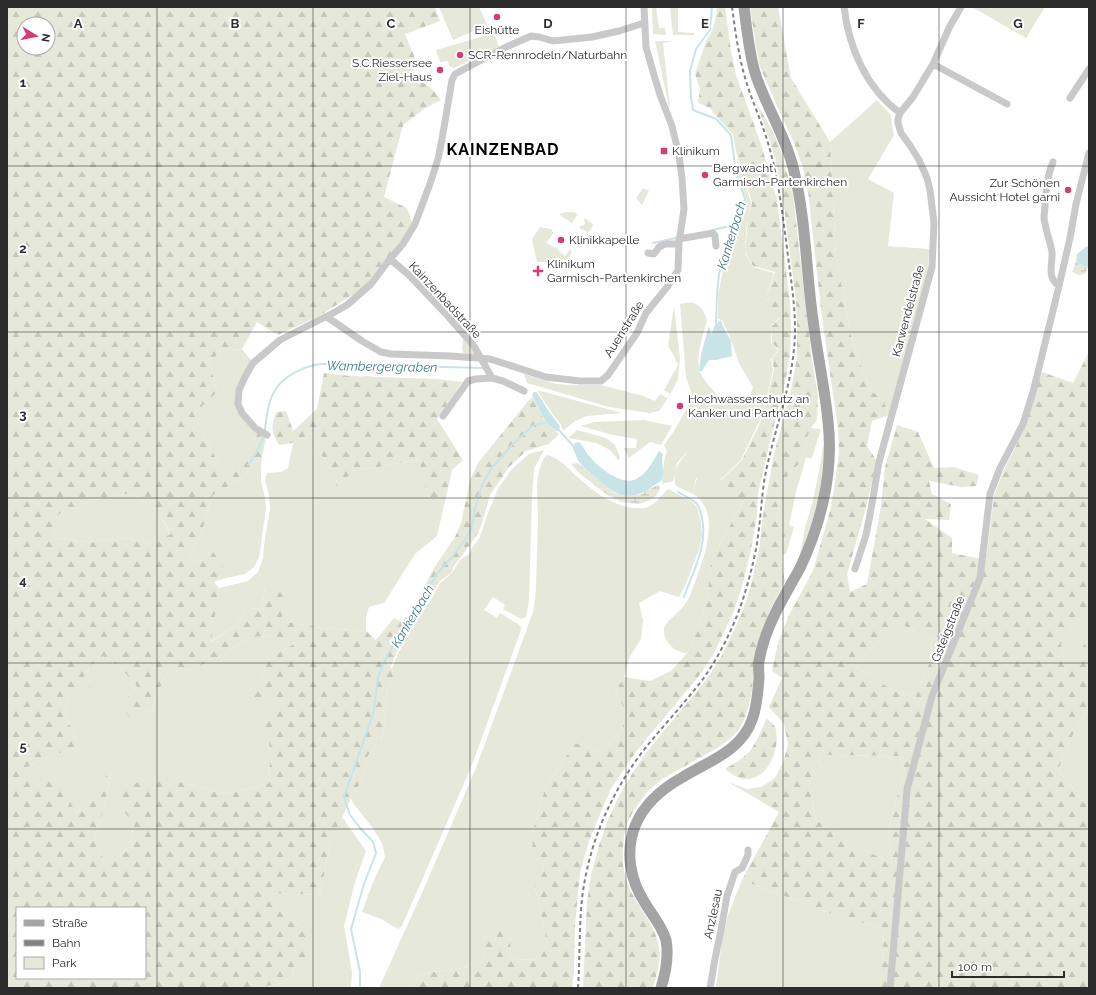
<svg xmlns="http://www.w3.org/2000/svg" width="1096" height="995" font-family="Raleway,sans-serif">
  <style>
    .green { fill: #e6e8da }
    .forest { fill: url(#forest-firs); fill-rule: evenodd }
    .wetland { fill: url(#wetland-marsh) }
    .water { fill: #c8e4e7 }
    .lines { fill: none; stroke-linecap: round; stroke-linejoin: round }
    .stream { stroke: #c8e4e7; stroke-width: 2 }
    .street { stroke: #c9c9c9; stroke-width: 7 }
    .primary { stroke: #a4a4a4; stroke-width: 11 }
    .rail { stroke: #818181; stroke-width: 2; stroke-dasharray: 4 3; stroke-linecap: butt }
    .grid { fill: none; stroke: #2c2c2c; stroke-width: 1; stroke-opacity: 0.55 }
    .poi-dot { fill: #d43c74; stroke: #fff; stroke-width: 1.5 }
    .labels { text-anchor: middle; stroke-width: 4; stroke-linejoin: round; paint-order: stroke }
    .poi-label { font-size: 12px; fill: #2c2c2c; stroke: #fff; text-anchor: start }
    .street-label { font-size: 12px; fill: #2c2c2c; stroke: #fff }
    .water-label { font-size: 13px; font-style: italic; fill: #428086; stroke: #fff }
    .district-label { font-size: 16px; font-weight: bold; letter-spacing: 1px; fill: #000; stroke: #fff }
    .grid-label { font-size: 13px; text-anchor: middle; font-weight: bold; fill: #2c2c2c; stroke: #fff; stroke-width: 4; stroke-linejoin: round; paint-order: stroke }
  </style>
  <defs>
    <pattern id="forest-firs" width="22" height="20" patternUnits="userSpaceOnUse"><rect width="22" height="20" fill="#e6e8da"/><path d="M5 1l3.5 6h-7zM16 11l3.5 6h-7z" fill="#c5c7bb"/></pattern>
    <pattern id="wetland-marsh" width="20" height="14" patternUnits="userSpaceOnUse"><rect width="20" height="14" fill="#e6e8da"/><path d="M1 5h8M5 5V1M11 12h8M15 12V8" fill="none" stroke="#c5c7bb"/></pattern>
  </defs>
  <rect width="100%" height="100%" fill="#fff"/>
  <path class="green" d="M439,7H479L487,25L453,40Z
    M652,7H656L659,28H665L666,35L653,34Z
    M670,7H678V32L694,33L695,35H673Z
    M972,7H1045L1026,38Z
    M494,33L499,47L454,68L449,66L448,61L440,62L436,50Z
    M655,41H673L663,43L670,107H669Z
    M877,100L891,115L892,126L894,135L868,179L894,193L888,246L929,249L928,266L925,287L889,415L883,399L871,391L853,346L836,257L830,142Z
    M737,157L751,203L746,231L745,253L753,267L774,273L766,298L780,317L772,325L771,343L778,350L771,359L773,371L762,415L741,460L720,480L741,505L711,561L707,601L698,630L687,653C684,653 681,652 678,651C671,648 662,637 664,629C665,622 680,612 685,604C690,598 692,589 695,582C704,558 722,511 693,494L697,478H696L693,494L676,486C671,469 680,463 688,451L677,463L673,481L662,484C663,473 663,461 667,451L664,445L674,431L693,398L686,377L680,304C695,299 704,306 707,321C703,334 694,362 701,374C705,382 713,390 719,397L741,395L749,398L753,387L739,363L730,337L722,320L718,319V295L725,259L746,199L737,172Z
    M643,188L649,191L642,205L636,198Z
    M566,212H573L578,214L572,223L561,216L560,214Z
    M585,218L593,224L591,230L588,232L579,228L580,226L584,225L585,223L584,220Z
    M540,227L551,229L553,232V234L546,243L558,249V250L565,256L570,249L572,251L569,258L573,260L566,272L550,262H537L532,239Z
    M674,306L680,358L678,379L670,395L659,411L650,413L609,407L527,383L524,374L557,384L572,385H601L643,396L655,401L660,394L667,398L670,394L664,390L678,365L674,356L668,346Z
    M463,337L475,351V356L464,355L462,349Z
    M242,349L251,360L235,404L258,432L248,460L231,474L219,465L194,414L217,392L209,360L226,350Z
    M537,390L622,413L587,416L575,421L563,431L561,425L552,413Z
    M644,420L672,426L661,445L650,442L629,458L624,448H636L637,439L613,435L581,426L594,422Z
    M810,428L821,429L812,458H806L796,492L789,525L794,527L786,554L782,555L785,535L779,520L778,492L791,470L798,465L804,452L806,440Z
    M577,430L606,438L615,445L620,458L618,460L610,450L596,443L568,438Z
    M311,433L322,456L337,476L336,486L357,469L378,467L420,459L428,496L445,502L437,536L415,554L384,603L369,607L366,617V631L322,628L280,621L265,588L262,608L246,609L235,626L210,642L219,588L248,581L258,572L263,558L265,537L270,509L269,495L265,481L267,473L281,472L288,468L293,443Z
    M825,445L826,447L818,508L797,569L805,528L813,500L821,462L823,446Z
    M544,450L534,469L532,496L529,600L526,617L521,619L503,609L505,605L493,597L484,610L497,618L500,613L518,624L521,627V630L472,765L402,926L398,929L381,919L362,912L373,882L385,857L382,843L372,827L353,803L351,798L364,777L367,757L381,739L386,722L385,707L387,690L393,677L392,669L398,653L419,618L431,600L440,583L452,573L460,560L469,554L472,548L479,539L488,513L498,489L512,469L529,454Z
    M546,455C558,457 565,465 574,474C591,489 610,506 635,508C640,508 645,509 650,506C657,502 662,495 668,489L691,501L697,507L701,522L702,536L699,550L685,586L679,597L660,591L639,603L643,620L641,639L630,656L624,677L615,692L625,710L622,731L599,751L575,743L545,789L532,833L542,861L544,871L535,887L547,943L540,959L511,960L510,934L492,936L469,942L485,958L469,967L419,974L410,988H379L425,886L476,768L533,612C537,593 536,573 537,554C537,543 538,531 538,520C538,498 533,474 546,455Z
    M262,458L261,466V482L265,497L266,508L259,558L254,567L245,574L222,579L214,582L212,550L198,563L188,557L201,534L213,495L242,478L255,462Z
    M132,493L159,513L171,535L149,544L128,538L87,542L58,538L53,529V520L67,507L80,509L89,500Z
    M1089,608V641L1087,640L1065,675L1061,642Z
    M895,621L938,642L915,698L894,691L856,667Z
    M273,636L295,643L268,660L261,680L242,696L270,699L282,708L269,739L270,760L269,783L254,788L222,794L182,782L133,821L132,844L118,857H102L95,835L104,810L111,771L76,814L25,780V768L51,755L75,749V738L65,714L70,690L83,678L91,665L103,656L118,665L137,686L128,697L139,713L152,709L164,678L172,668L195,670L206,662L219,663L231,649L251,637Z
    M1089,706V809L1058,770L1069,742Z
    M821,755L899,756L905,769L888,829L892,863L851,844L816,820L809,784Z
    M342,817L366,851L355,882L344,926L352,972L351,988H257L293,981L294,966L303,928L277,910L269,893L320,895L330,843Z
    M742,880L827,912L884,929L881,988H716L722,940L728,915Z"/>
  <path class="forest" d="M7,7H435L440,21L405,34L415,58L412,65L416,78L431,88L441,100L424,109L403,125L384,197L407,208L413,226L362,289L319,316L278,335L257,322L242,349L226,350L209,360L217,392L194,414L219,465L231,474L248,459L258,432L266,437L262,458L255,462L242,478L213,495L201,534L188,557L198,563L212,550L223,567L214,582L219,588L211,642L235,626L246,609L262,608L265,588L286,595L281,621L322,628L366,631L376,640L394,618L402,622L405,617L408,618L434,568L455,537L461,523L470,480L478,463L529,400L533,397L545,422L559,434L549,444L526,451L509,467L490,495L481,526L476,536L461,557L453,567L452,572L440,581L396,654L391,666L377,642L392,669L393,677L387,690L385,707L386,722L381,739L367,757L364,777L351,798L330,843L320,895L269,893L277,910L303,928L309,954L294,966L293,981L257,988H7ZM24,24H48V48H24ZM132,493L159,513L171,534L149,544L128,538L87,542L58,538L53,529V520L67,507L80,509L89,500ZM273,636L295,643L268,660L261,680L242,696L254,704L270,699L281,708L252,723L269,739L270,760L269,783L254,788L222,794L182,782L149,778L124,788L121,809L133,821L132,844L118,857H102L95,835L104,810L111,770L76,814L61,782L25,780V768L51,755L75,749V738L65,714L70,690L87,692L91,687L83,678L91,665L103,656L118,665L137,686L128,697L125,709L133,725L139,713L152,709L164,678L172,668L195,670L206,662L219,663L231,649L251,637ZM17,908H145V978H17Z
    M717,7H725L731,51L736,75L761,144L777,200L790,301L791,327L790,356L783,392L773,429L758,493L757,515L751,549L743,583L734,611L714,653L699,676L638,749L610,790L589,841L580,873L575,925L574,971L572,988H410L419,974L469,967L485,958L468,942L492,936L502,925L510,934L511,960L540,959L547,943L535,887L544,871L542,861L533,856L532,833L545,789L575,743L599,751L622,731L625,710L615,692L624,677L650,681L671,671L687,653L698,630L707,601L711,561L741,505L720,481L742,460L760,423L774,371L772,358L779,350L772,343V326L780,318L766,298L775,272L753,266L745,252L748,219L752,203L736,152L733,134L716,116L710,108L698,103L700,89L695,74L706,41L712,31L716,17Z
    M750,7H778L791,78L830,142L836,257L853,346L871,391L883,399L889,415L872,421L867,446L877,461L865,511L847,574L850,592L867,584L881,506L885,467L897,425L918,432L934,468L954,467L979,475L976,486L961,487L929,481L932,494L951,504L949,520L925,519L952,538V553L986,560L994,496L1003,472L1016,446L1024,424L1042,372L1073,383L1089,352V608L1061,642L1065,674L1087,640L1089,641V706L1069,742L1058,770L1089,809V988H881L884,929L827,912L742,880L779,812L730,783L747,789L761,787L775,778L783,763L788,744L784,724L769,707L782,678L772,671L778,643L788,617L813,571L823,536L831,507L836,476L839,452L838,428L822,318L808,191L802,165L796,148L760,67L756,47ZM895,621L938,642L915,698L894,691L856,667ZM821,755L899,756L905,769L888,829L892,863L851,844L816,820L809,784Z
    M755,100L774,134L781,152L793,195L812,361L818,396L817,420L810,429L806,440L804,452L798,465L791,470L778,492L779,519L785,535L782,555L783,571L785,581L770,610L759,638L754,662L752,690L749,705L745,718L740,728L732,737L719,747L662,779L648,791L636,807L628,821L624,835L623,849V865L626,879L631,892L650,923L655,933L658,942L660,955L658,969L653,988H583L587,901L591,875L599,845L608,820L619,796L632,774L645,754L706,680L721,657L742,613L751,585L759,550L763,515L774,454L790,394L797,358V327L796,301L783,199L777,166L770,141Z
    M324,373L351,376L437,379L462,382L437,419L463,460L452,470L445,502L428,496L419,459L378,467L357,469L336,486L337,476L322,456L311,433L293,443L279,445C271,431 271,427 276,412L286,411L293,431L317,409Z
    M766,718C770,721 775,725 776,730C780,749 768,781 744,779C737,778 730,773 725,769C733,764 744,758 751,750C755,744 765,725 766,718Z"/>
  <path class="wetland" d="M1076,261L1083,266L1088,267L1085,274L1078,275L1072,272Z
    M578,463L602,483L615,493L623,496L639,495L659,484L660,489L656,496L648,501L639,504L621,502L606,494L578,472L571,464Z"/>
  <path class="water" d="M1087,246L1089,247V260L1088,267L1083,266L1076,261L1077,254Z
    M721,320L723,326L731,341L732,356L716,360H709L702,371H699L701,354L709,326L712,335H713L718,322Z
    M534,392H536L538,394L548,410L559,425L560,427L558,431H556L546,423L532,395Z
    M579,442C584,447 586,453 590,457C599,468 624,488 638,478C648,472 653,461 659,451L663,454C660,460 666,475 661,481C659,483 655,484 653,486C645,493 632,498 621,495C611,492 587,471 580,463C577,459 575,453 573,449L575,443Z"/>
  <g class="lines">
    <path class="stream" d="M712,230L735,225
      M653,243L676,238
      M711,338L716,325L717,293L719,274L727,244L732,234L745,199L736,173L731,135L716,119L693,110L691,98L690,71L696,49L710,30L712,7
      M558,429L575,448
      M248,465C254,457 259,448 263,438C268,420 265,403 278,386C286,376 301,368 314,365C332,361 351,365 369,365C407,366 444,367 482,368
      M678,492C684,496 692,499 697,504C700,508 701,514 702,518C708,546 693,571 684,597
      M360,988V972L351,929L364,884L376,853L373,842L361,829L350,815L344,797L374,711L378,677L388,654L410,621L436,575L453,556L466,538L472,527L475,509L482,485L491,469L510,447L532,426L547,422"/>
    <path class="street" d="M844,7C849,48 866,88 900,113
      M933,64L1007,104
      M1070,98L1089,69
      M1053,162C1047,176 1046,191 1045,205C1045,209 1044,214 1044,218C1045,229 1050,240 1052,252C1053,266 1046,276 1059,286
      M679,239L713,233L715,236L716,246
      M648,253L654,254L659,247L663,245L666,244H679
      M390,259L409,275L445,313L474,346L492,378L503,381L524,391
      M327,317L362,341L381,352L391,354L451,356L490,359L546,377L580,381H601L608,375L637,333L646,313L668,286L678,270L679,243L684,209L682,178L679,155L672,126L660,95L654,75L646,47L644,7
      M443,416L468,381L476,379L492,378
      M267,435L255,428L242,413L238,404L239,390L245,377L253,363L280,340L333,313L347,305L371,284L390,259L403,244L415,224L431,181L438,159L442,139L452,80L455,74L506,47L531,36L539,37L553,41L592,37L619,31L644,23
      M855,569L866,535L872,504L879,462L932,267L934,223L930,190L927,178L919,160L909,144L901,133L898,123V119L900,113L913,97L933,64L950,26L961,7
      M710,988L715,959L721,930L727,896L735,872L742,868L748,855V850
      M890,988L907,790L932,696L980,578L990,494L1000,468L1023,424L1033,392L1059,286L1070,238L1076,204L1089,153"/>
    <path class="primary" d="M661,988C666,972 669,956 666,940C662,926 652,915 645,903C630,880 625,852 635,826C644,804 663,788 683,777C709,761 741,751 752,720C757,707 758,692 759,678C759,672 758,667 759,661C760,655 762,647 764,641C772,615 787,592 800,568C810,547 818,525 823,502C829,476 831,448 828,422C825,388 817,354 813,320C806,271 806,220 794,171C786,137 767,108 756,76C749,54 747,30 744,7"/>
    <path class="rail" d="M578,988C580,958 579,929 582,899C588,846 610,794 643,751C662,727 684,704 703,679C713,665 722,649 729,634C742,607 750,578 756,549C760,527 761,504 764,482C773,430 795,382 795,329C795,304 791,280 788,256C783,218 779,180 768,143C761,119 750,97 744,74C738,52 735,29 732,7"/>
  </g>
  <path class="grid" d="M157,7V988M313,7V988M470,7V988M626,7V988M783,7V988M939,7V988M7,166H1089M7,332H1089M7,498H1089M7,663H1089M7,829H1089"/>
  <g class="poi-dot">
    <circle cx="497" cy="17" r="4"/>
    <circle cx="460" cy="55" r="4"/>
    <circle cx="440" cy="70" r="4"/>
    <rect x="660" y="147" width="8" height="8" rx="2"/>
    <circle cx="705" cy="175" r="4"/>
    <circle cx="1068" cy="190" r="4"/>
    <circle cx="561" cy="240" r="4"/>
    <path d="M536 265h4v4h4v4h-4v4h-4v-4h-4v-4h4z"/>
    <circle cx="680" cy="406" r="4"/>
  </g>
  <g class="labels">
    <g class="poi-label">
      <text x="497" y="34" text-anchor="middle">Eishütte</text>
      <text x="468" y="59">SCR-Rennrodeln/Naturbahn</text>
      <text x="432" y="67" text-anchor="end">S.C.Riessersee<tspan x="432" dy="14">Ziel-Haus</tspan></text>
      <text x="672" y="155">Klinikum</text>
      <text x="713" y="172">Bergwacht<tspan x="713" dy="14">Garmisch-Partenkirchen</tspan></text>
      <text x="1060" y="187" text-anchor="end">Zur Schönen<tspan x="1060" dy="14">Aussicht Hotel garni</tspan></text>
      <text x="569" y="244">Klinikkapelle</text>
      <text x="547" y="268">Klinikum<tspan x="547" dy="14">Garmisch-Partenkirchen</tspan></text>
      <text x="688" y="403">Hochwasserschutz an<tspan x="688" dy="14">Kanker und Partnach</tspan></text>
    </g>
    <g class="street-label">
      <text transform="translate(445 300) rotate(47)" y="4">Kainzenbadstraße</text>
      <text transform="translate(908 311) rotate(-75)" y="4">Karwendelstraße</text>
      <text transform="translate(624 329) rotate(-58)" y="4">Auenstraße</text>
      <text transform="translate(948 629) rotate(-68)" y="4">Gsteigstraße</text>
      <text transform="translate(713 914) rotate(-78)" y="4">Anzlesau</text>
    </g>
    <g class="water-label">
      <text transform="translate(731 235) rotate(-73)" y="5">Kankerbach</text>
      <text transform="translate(382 366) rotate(1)" y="5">Wambergergraben</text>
      <text transform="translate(412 616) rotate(-59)" y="5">Kankerbach</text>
    </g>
    <g class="district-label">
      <text x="503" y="155">KAINZENBAD</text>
    </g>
  </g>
  <g class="grid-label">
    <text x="78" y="28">A</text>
    <text x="235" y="28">B</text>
    <text x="391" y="28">C</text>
    <text x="548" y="28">D</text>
    <text x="705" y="28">E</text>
    <text x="861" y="28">F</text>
    <text x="1018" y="28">G</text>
    <text x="23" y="87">1</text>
    <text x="23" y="253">2</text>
    <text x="23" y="419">3</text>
    <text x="23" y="585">4</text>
    <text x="23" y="751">5</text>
  </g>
  <rect width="1096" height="995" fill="none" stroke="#2c2c2c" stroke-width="16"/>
  <rect x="16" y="907" width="130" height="72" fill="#ffffff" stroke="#ababab"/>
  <rect x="24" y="920" width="20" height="6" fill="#a4a4a4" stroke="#ababab"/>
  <text x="52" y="927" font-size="12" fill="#2c2c2c">Straße</text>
  <rect x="24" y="940" width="20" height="6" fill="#818181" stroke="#ababab"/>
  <text x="52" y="947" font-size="12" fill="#2c2c2c">Bahn</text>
  <rect x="24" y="957" width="20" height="12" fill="#e6e8da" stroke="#ababab"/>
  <text x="52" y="967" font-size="12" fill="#2c2c2c">Park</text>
  <g transform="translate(36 36) rotate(100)"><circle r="19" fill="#ffffff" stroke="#ababab"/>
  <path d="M0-3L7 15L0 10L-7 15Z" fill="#d43c74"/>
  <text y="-6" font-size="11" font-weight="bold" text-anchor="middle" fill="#2c2c2c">N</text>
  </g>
  <path d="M952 971v6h112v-6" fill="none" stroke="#2c2c2c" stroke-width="2"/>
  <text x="958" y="971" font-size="12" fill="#2c2c2c" stroke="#ffffff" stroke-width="3" paint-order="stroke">100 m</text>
</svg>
